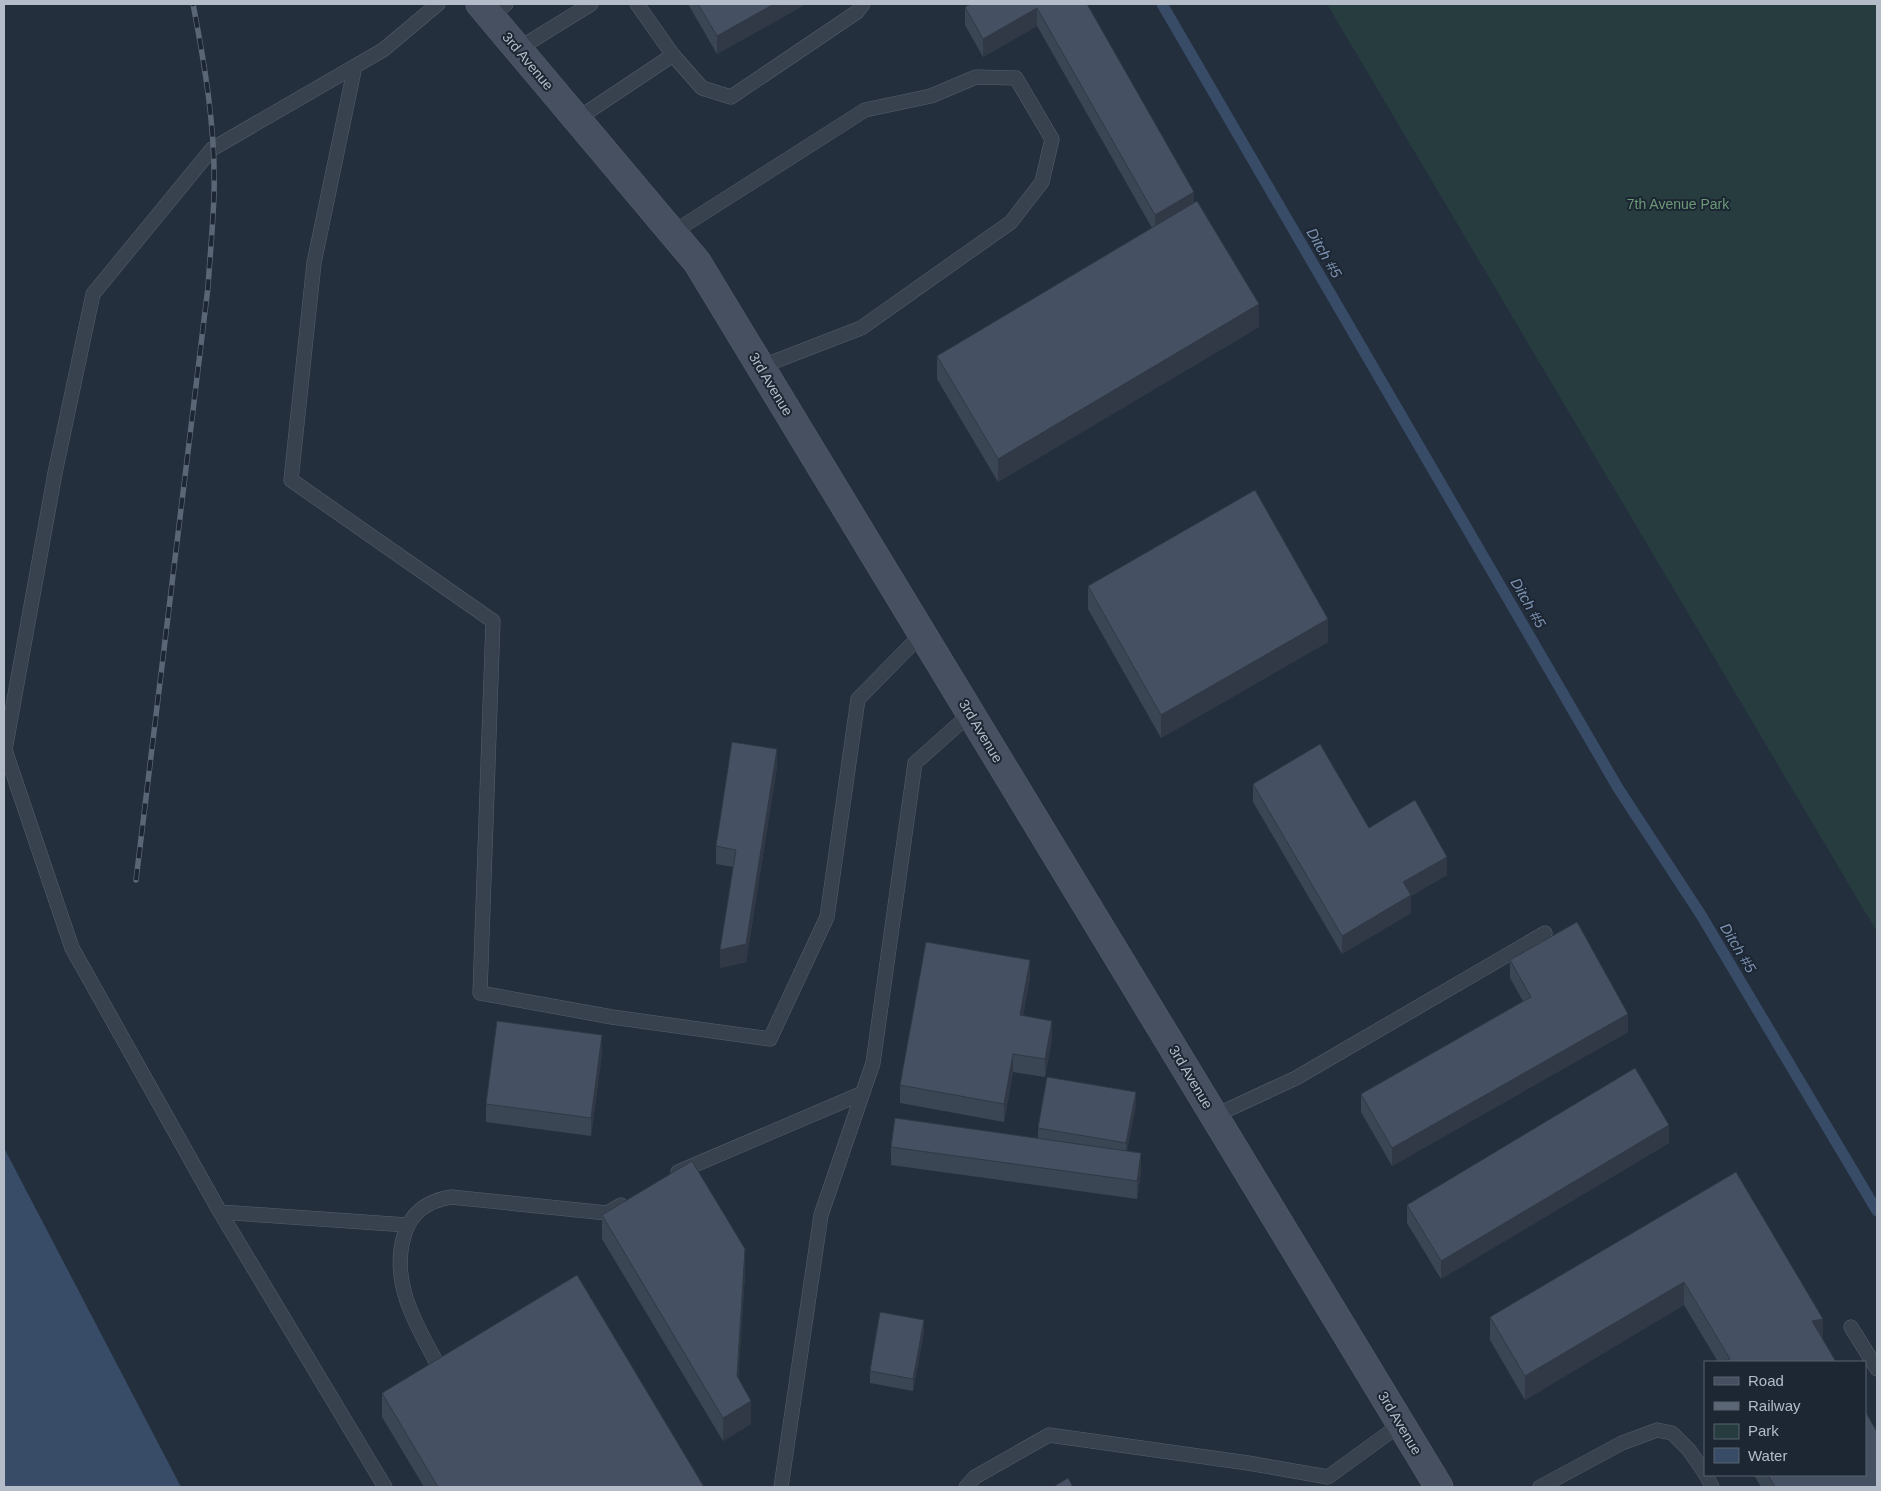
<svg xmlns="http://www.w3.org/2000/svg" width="1881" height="1491" font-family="Helvetica,sans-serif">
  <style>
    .green { fill: #263c3f }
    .water { fill: #394c67 }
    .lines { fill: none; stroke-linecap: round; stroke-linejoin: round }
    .stream { stroke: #394c67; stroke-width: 11 }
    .lane-casing { stroke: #565f6c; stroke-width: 15 }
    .secondary-casing { stroke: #565f6c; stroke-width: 29 }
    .lane { stroke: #38414e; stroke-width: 14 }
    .secondary { stroke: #465061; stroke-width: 28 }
    .rail-casing { stroke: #5a6575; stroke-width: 5.5 }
    .rail { stroke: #1d2633; stroke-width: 4; stroke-dasharray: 11; stroke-linecap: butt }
    .wall { fill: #3b4654 }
    .shaded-wall { fill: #303945 }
    .building { fill: #455162; stroke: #303945 }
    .labels { text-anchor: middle; stroke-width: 4; stroke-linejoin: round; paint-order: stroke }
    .street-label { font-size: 14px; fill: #b4bcc9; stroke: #1d2633 }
    .park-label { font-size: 14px; fill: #6b9a76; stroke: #1d2633 }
    .water-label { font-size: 15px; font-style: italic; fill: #7c92b1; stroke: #1d2633 }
  </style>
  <rect width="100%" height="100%" fill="#242f3e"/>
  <path class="green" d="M1327,4H1877V932Z"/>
  <path class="water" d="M4,1148L181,1487H4Z"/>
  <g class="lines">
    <path class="stream" d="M1162,4L1618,788L1701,915L1877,1211"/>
    <g class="lane-casing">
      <path id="lane" d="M637,4L673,55
        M491,16L506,4
        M518,49L591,4
        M355,66L314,263L291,480L493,621L480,993L612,1017L770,1039L827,917L858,699L922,634
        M577,119L673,55L702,88L731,97L857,12L863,4
        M672,233L865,110L931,96L976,77L1016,78L1052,139L1042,182L1011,222L861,328L760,367
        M1214,1116L1296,1078L1545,933
        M678,1172L863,1093
        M220,1212L385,1487
        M407,1225L220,1212L72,948L5,750L55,473L93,294L212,149L383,50L438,4
        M1851,1327L1877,1369
        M444,1376C421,1333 389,1286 404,1236C411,1212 427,1201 451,1197L607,1213L621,1205
        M1706,1475L1712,1487
        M781,1487L821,1215L873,1063L915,763L970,714
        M966,1487L975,1477L1049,1435L1248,1463L1328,1477L1401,1424
        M1540,1487L1622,1443L1657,1430L1672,1433L1689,1450L1705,1473"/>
    </g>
    <g class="secondary-casing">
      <path id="secondary" d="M480,4L697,262L1439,1487"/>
    </g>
    <use href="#lane" class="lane"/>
    <use href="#secondary" class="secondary"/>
    <g class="rail-casing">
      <path id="rail" d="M136,880L208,287C210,256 213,225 214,195C216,131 205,66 193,4"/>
    </g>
    <use href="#rail" class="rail"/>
  </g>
  <path class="wall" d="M688,4H806L717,54Z
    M1087,4L1194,203L1259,327L998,482L937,379V356L1152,228L1037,26L983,57L965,25V7Z
    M1088,586L1328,642L1161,738L1088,609Z
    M777,767L746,962L720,968L733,867L716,864V846Z
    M1253,784L1369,828L1447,875L1411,896V913L1342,954L1253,802Z
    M1510,960L1628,1032L1392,1166L1361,1112V1094L1523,1001L1510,978Z
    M1030,978L1023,1016L1052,1039L1045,1077L1013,1072L1004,1122L900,1103V1085Z
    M602,1053L591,1136L486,1122V1104Z
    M1136,1105L1127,1151L1141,1171L1137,1199L891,1165V1147L1038,1138V1128Z
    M1669,1143L1441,1279L1407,1223V1205Z
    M1736,1172L1823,1340L1836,1362H1718L1684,1305L1525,1400L1490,1340V1317Z
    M602,1215L745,1273L738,1379L751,1424L723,1441L602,1239Z
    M924,1332L913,1391L870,1383V1371Z
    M382,1393L704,1487H424L382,1417Z
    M1754,1475H1865L1877,1487H1761Z"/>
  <path class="shaded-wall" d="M774,4H806L717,54V36Z
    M1037,8V26L983,57V39Z
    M1194,192V210L1155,233V215Z
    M1259,304V327L998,482V459Z
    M1328,619V642L1161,738V715Z
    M777,749V767L746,962L720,968V950Z
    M1447,857V875L1411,896V913L1342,954V936L1403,882Z
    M1030,960V978L1020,1033V1015Z
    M1628,1014V1032L1392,1166V1148Z
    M1052,1021V1039L1045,1077V1059Z
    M602,1035V1053L591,1136V1118Z
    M1013,1054V1072L1004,1122V1104Z
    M1136,1092V1105L1126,1155V1143Z
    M1669,1125V1143L1441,1279V1261Z
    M1141,1153V1171L1137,1199V1181Z
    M745,1249V1273L737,1400V1376Z
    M1684,1282V1305L1525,1400V1376Z
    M1823,1319V1343L1812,1321Z
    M924,1320V1332L913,1391V1379Z
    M751,1401V1424L723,1441V1418Z"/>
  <path class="building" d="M698,4H774L717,36Z
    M971,4H1087L1194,192L1155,215L1037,8L983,39L965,7Z
    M1197,201L1259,304L998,459L937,356Z
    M1255,490L1328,619L1161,715L1088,586Z
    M732,742L777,749L746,944L720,950L736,850L716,846Z
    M1320,744L1369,828L1415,800L1447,857L1403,882L1411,895L1342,936L1253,784Z
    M1577,922L1628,1014L1392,1148L1361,1094L1531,997L1510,960Z
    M926,942L1030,960L1020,1015L1052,1021L1045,1059L1013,1054L1004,1104L900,1085Z
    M497,1021L602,1035L591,1118L486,1104Z
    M1635,1068L1669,1125L1441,1261L1407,1205Z
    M1047,1077L1136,1092L1126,1143L1038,1128Z
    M895,1118L1141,1153L1137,1181L891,1147Z
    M692,1161L745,1249L737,1376L751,1401L723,1418L602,1215Z
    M1736,1172L1823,1319L1812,1321L1836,1362H1725L1730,1359L1684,1282L1525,1376L1490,1317Z
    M577,1275L704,1487H438L382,1393Z
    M880,1312L924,1320L913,1379L870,1371Z
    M1865,1411L1877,1432V1487H1775L1768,1475H1865Z
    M1068,1478L1073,1487H1053Z"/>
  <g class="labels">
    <g class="street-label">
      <text transform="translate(528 61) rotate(50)" y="5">3rd Avenue</text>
      <text transform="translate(771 384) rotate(59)" y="5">3rd Avenue</text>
      <text transform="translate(981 731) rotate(59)" y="5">3rd Avenue</text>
      <text transform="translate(1191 1077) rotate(59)" y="5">3rd Avenue</text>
      <text transform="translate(1400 1423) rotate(59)" y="5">3rd Avenue</text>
    </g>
    <g class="park-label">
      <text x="1678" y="209">7th Avenue Park</text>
    </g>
    <g class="water-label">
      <text transform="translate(1324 253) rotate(60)" y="5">Ditch #5</text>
      <text transform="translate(1528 603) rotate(60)" y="5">Ditch #5</text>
      <text transform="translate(1738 948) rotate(59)" y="5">Ditch #5</text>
    </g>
  </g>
  <rect width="1881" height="1491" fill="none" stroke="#b4bcc9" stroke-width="10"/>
  <rect x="1704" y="1361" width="162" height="115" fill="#1d2633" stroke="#59626f"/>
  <rect x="1714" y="1377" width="25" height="8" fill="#465061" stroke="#59626f"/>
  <text x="1748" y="1386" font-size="15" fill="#b4bcc9">Road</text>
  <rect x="1714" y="1402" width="25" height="8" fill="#5a6575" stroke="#59626f"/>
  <text x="1748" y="1411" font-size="15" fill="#b4bcc9">Railway</text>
  <rect x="1714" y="1424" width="25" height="15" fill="#263c3f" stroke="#59626f"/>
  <text x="1748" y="1436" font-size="15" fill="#b4bcc9">Park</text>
  <rect x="1714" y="1448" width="25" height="15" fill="#394c67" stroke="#59626f"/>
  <text x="1748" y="1461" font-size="15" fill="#b4bcc9">Water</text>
</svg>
